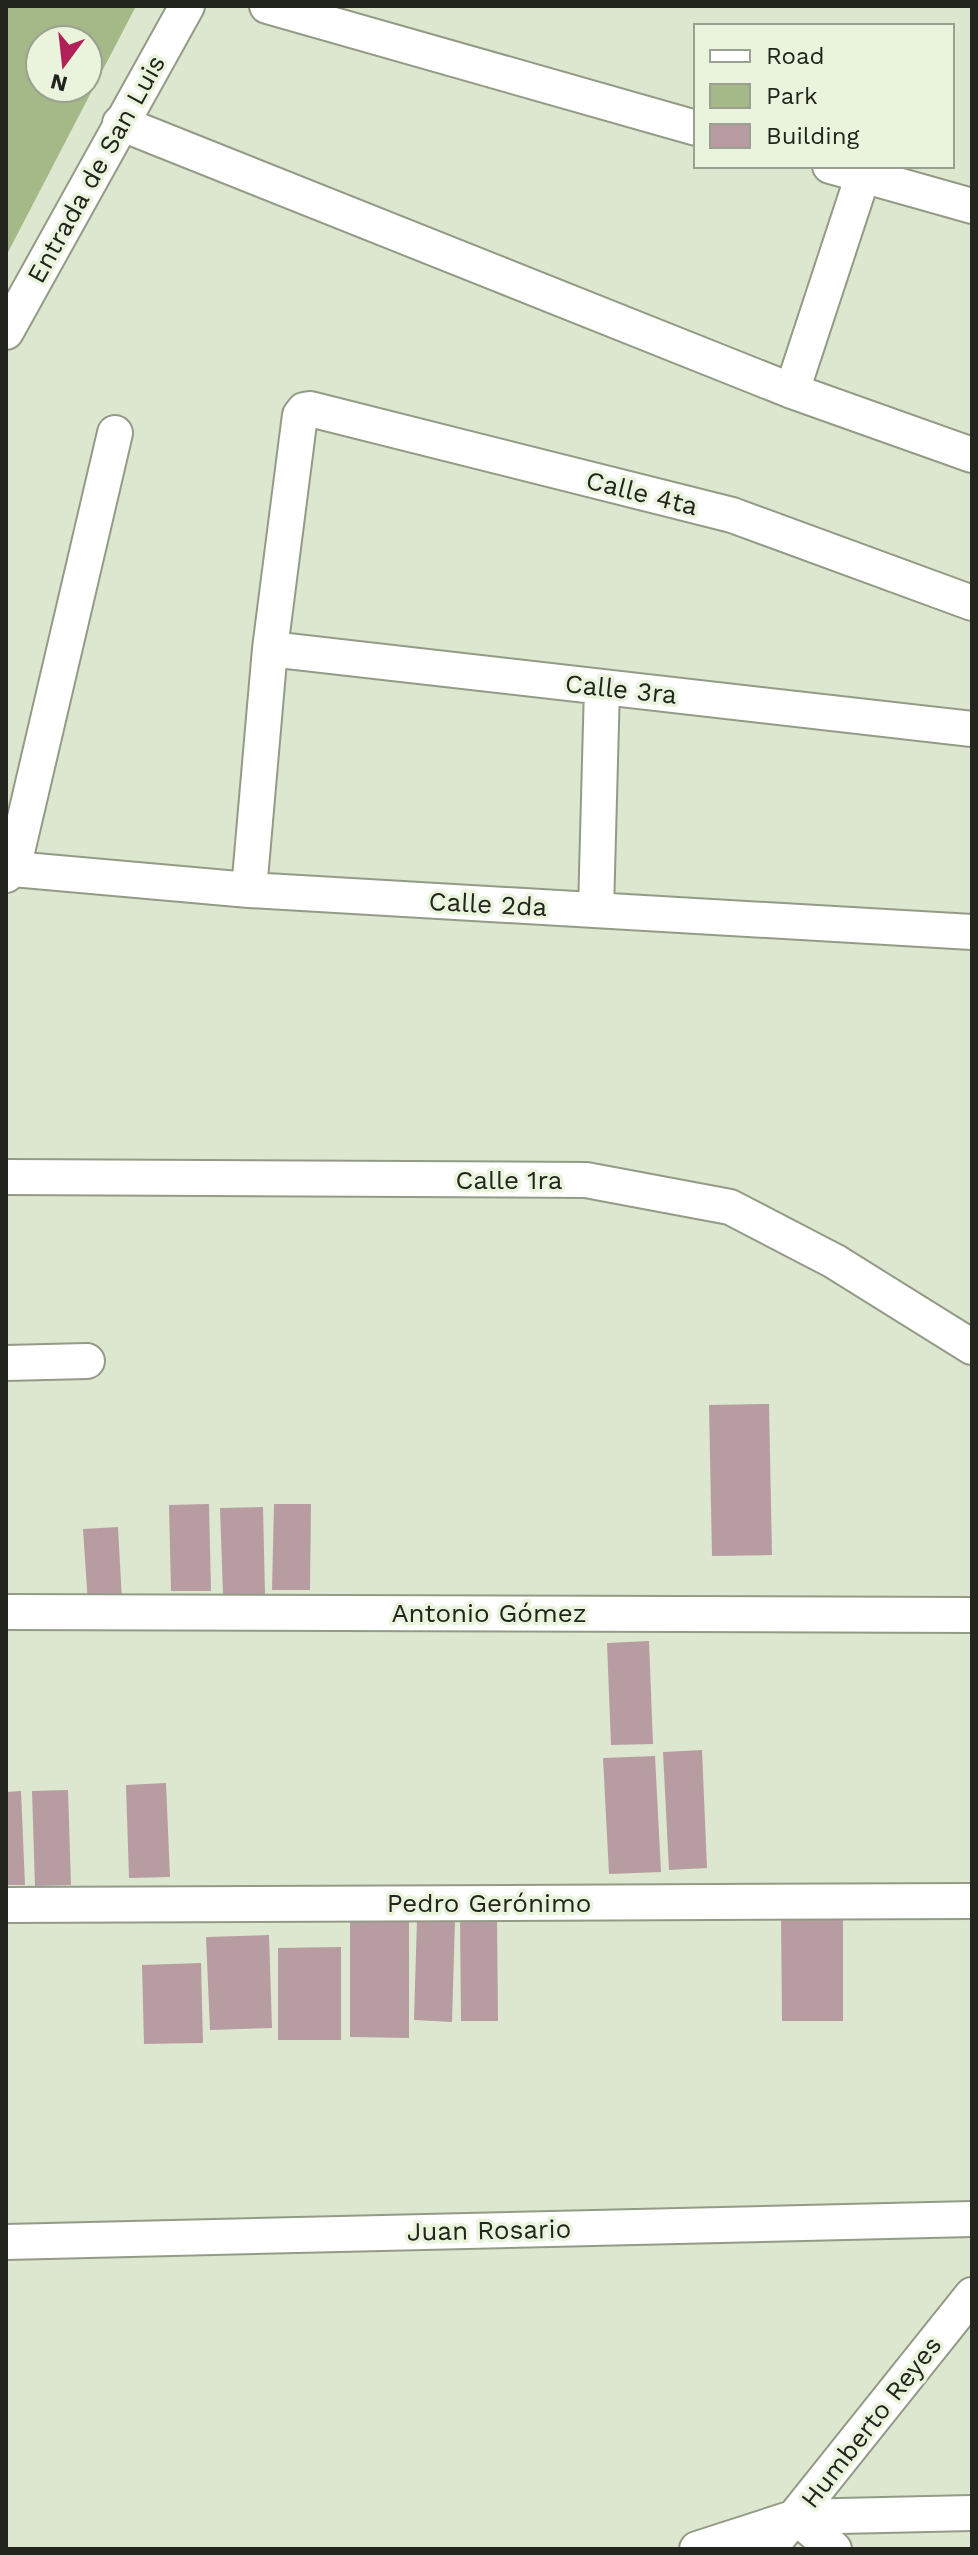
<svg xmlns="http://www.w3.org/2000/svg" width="978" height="2555" font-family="'Work Sans',sans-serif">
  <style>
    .green { fill: #a5b887; fill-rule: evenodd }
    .building { fill: #b79da2 }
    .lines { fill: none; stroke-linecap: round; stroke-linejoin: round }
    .minor-casing { stroke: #939b86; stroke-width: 38 }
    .minor { stroke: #fff; stroke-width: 34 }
    .labels { text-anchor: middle; stroke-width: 7; stroke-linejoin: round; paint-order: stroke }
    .street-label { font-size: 26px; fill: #22251d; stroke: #eaf3dc }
  </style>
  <rect width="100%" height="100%" fill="#dde6cf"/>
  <path class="green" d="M6,6H136L6,256ZM40,40H88V88H40Z"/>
  <path class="building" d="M769,1404L772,1555L712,1556L709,1405Z
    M209,1504L211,1591H171L169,1505Z
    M274,1504H311L310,1590H272Z
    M263,1507L265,1594H223L220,1508Z
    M118,1527L122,1601L88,1604L83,1529Z
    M649,1641L653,1744L611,1745L607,1643Z
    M702,1750L707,1868L669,1870L663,1752Z
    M655,1756L661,1872L609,1874L603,1758Z
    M166,1783L170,1877L129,1878L126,1785Z
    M68,1790L71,1885L35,1886L32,1791Z
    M21,1791L25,1885H6V1792Z
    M781,1913H843V2021H782Z
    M460,1918H497L498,2021H461Z
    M417,1919L455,1920L452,2022L414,2020Z
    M350,1920H409V2038L350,2037Z
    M269,1935L272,2028L210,2030L206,1937Z
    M341,1947V2040H278V1948Z
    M201,1963L203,2043L144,2044L142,1965Z"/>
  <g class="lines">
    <g class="minor-casing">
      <path id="minor" d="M267,6L696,128
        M120,123L792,391L972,455
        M830,166L972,206
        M6,332L187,6
        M792,391L863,175
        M270,649L972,729
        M13,869L115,433
        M6,875L13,869L249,890L972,932
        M249,890L270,649L300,415L304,410L310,409L732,515L972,603
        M596,910L602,687
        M6,1177L586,1180L730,1207L834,1261L972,1347
        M6,1363L87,1361
        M6,1612L972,1615
        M6,1905L972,1901
        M6,2242L972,2219
        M796,2517L834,2549
        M697,2549L796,2517L972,2513
        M769,2549L972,2295"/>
    </g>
    <use href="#minor" class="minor"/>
  </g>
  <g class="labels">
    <g class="street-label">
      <text transform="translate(96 169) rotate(-61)" y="9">Entrada de San Luis</text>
      <text transform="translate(642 493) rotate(14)" y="9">Calle 4ta</text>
      <text transform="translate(621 689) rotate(6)" y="9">Calle 3ra</text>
      <text transform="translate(488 904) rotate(3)" y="9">Calle 2da</text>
      <text x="509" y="1189">Calle 1ra</text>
      <text x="489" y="1622">Antonio Gómez</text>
      <text x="489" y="1912">Pedro Gerónimo</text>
      <text transform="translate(489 2230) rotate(-1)" y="9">Juan Rosario</text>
      <text transform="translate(871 2422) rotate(-52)" y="9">Humberto Reyes</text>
    </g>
  </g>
  <rect width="978" height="2555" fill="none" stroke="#22251d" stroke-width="16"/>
  <rect x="694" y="24" width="260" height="144" fill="#eaf3dc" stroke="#9aa190" stroke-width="2"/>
  <rect x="710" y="50" width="40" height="12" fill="#ffffff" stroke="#9aa190" stroke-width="2"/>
  <text x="766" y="64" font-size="24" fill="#22251d">Road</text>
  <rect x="710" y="84" width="40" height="24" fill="#a5b887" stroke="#9aa190" stroke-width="2"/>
  <text x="766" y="104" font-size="24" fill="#22251d">Park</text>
  <rect x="710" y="124" width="40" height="24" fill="#b79da2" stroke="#9aa190" stroke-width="2"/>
  <text x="766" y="144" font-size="24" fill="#22251d">Building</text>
  <g transform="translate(64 64) rotate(195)"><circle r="38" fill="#eaf3dc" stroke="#9aa190" stroke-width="2"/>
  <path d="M0-6L14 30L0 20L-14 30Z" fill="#b02157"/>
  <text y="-12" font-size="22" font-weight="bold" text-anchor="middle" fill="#22251d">N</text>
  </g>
</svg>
